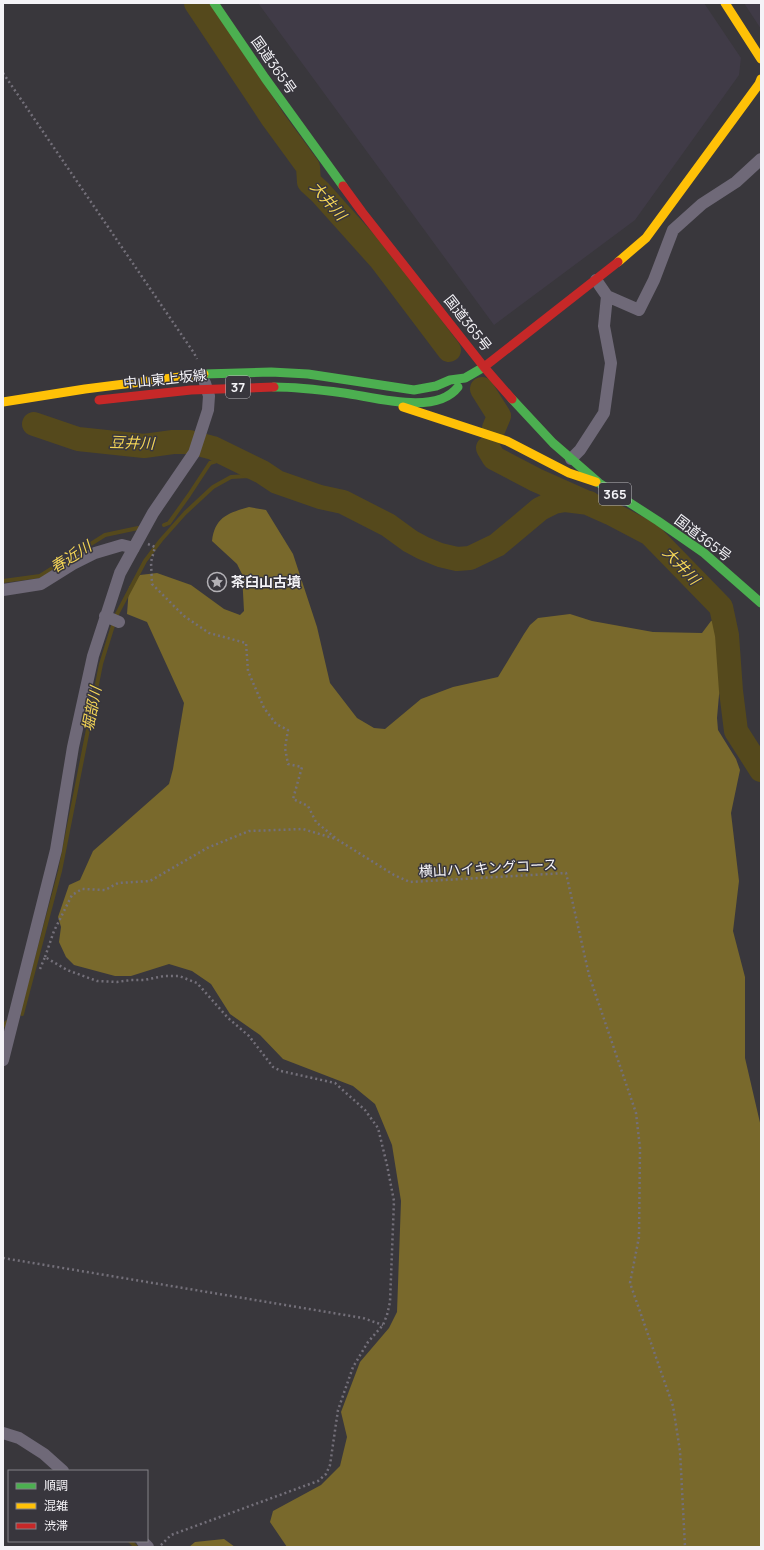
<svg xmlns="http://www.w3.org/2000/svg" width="764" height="1550" font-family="Manrope,'Noto Sans JP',sans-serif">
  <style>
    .built { fill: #403b47 }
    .forest { fill: #79692c }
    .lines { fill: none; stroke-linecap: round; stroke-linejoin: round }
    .stream { stroke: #55491c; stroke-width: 4 }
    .river { stroke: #55491c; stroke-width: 24 }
    .path { stroke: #74707a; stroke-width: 2.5; stroke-dasharray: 2 3; stroke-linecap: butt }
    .street { stroke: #6f6978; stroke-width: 12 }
    .fast { stroke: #4caf50; stroke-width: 9 }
    .slow { stroke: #ffc107; stroke-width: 9 }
    .jam { stroke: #c62828; stroke-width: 9 }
    .labels { text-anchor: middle; stroke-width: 3; stroke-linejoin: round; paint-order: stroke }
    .shield { fill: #38363d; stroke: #bcbabf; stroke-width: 1 }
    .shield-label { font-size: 13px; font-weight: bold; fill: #f4f3f7 }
    .street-label { font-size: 14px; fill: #f4f3f7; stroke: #38363d }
    .poi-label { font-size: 14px; font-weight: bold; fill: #f4f3f7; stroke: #38363d; text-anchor: start }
    .water-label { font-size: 15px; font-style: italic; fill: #f4d556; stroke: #38363d }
  </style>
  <rect width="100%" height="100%" fill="#39373c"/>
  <path class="built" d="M258,3H704L741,58L739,75L635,220L494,325Z
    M744,3H761V29Z"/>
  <path class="forest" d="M249,507L266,510L293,554L317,627L330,683L357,718L374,728L385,729L421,699L453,687L498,677L524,634L530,625L538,618L570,614L592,621L653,632L702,633L711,621L721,618L731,623L736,633V648L719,695L717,718L718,730L736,759L740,770L731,813L739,881L733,931L745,977V1058L761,1127V1547H287L270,1522L273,1511L321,1485L340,1466L347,1437L341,1412L360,1362L389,1328L397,1312L401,1201L392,1145L375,1104L353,1086L283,1059L260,1035L230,1014L211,984L192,971L169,964L131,976H115L74,965L66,957L59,942L61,927L58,917L69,885L80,880L93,851L169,784L173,769L184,703L147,622L127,614L129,587L140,575L157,573L191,585L224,609L240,615L244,611L242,574L237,564L212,541C215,517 228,513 249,507Z
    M224,1539L235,1547H189L195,1542Z"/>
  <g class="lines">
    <path class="stream" d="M164,525L169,523L189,495L210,463L230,457
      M3,581L40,576L105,535L138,528
      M22,1014L60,871L101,664L116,616L145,561L161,540L185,513L213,487L231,477L248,476L259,477L262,472
      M3,1026L7,1022
      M130,1541L136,1547"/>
    <path class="river" d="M196,3L273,119L308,167L309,182L320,192L381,260L449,350
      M482,389L499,416L494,428
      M34,424L78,439L144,446L173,442H190L213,448L262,472L277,482L320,497L343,502L388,525L410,541L423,548L440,555L457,559L470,558L497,545L540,509L554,502L565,500L589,503
      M488,448L494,458L536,480L610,513L650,534L721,607L727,635L731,691L736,731L761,770"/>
    <path class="path" d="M3,73L194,353L197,359
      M148,544L155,547L151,562L152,584L184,616L209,633L246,643L248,671L264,708L276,724L288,730L285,748L288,764L302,767L293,799L308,806L316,822L338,840L394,875L410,882L566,873L589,975L636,1113L640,1148L639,1237L630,1283L673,1406L680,1451L685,1547
      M45,957L54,931L72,895L82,889L105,890L118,883L150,881L207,848L249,831L303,829L336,839
      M40,969L45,957L67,970L97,981L117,982L131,980H144L164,976H179L197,983L228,1018L249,1036L273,1067L281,1071L335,1083L365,1110L378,1128L387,1165L394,1201L390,1302L387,1315L383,1325L368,1342L353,1367L338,1410L330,1465L326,1474L318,1481L171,1535L160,1546
      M3,1258L363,1318L383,1325"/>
    <path class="street" d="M607,296L639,310L654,280L673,230L702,204L736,182L761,159
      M571,459L580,450L604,413L611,363L604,326L607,296L596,280
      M3,590L41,584L73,564L95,553L122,545L134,548
      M105,616L119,622
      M3,1060L56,850L73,747L93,656L120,573L153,513L194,453L208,410L209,396L205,383
      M3,1433L19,1438L44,1454L63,1471
      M142,1541L148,1547"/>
    <path class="fast" d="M214,3L265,78L343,186
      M204,374L271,372L308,374L414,390L436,386L450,380L465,378L484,367
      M274,387C298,387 321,390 344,393C374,397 436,416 458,387
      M512,399L553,443L599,483L658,521L704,553L761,603"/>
    <path class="slow" d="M725,3L761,59
      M618,262L646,238L759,84L761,79
      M3,402L85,389L204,374
      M403,407L507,441L569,473L596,482"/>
    <path class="jam" d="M343,186L362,212L484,367L512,399
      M484,367L618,262
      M99,400L191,390L274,387"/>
  </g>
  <defs>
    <g id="sight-ring" transform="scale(1)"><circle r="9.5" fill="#38363d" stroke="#b3b1b6" stroke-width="1.5"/><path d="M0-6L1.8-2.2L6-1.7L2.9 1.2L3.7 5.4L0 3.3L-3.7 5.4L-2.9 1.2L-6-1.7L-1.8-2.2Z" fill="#b3b1b6"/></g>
  </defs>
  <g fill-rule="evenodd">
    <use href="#sight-ring" x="217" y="582"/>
  </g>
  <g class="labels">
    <g class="shield">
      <rect x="226" y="376" width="24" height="22" rx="3"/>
      <rect x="599" y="483" width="32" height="22" rx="3"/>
    </g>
    <g class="shield-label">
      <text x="238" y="392">37</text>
      <text x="615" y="499">365</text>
    </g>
    <g class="street-label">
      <text transform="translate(274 65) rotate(55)" y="5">国道365号</text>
      <text transform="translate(468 323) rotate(52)" y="5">国道365号</text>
      <text transform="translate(165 379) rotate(-6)" y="5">中山東上坂線</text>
      <text transform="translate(703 538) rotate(37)" y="5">国道365号</text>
      <text transform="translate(488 868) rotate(-3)" y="5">横山ハイキングコース</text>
    </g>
    <g class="poi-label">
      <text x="231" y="587">茶臼山古墳</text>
    </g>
    <g class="water-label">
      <text transform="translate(328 201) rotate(49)" y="5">大井川</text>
      <text transform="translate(132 443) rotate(2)" y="5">豆井川</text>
      <text transform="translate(71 557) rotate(-32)" y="5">春近川</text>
      <text transform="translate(681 566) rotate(46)" y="5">大井川</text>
      <text transform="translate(92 709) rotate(-79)" y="5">堀部川</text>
    </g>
  </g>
  <rect width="764" height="1550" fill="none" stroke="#f4f3f7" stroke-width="8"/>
  <rect x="8" y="1470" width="140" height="72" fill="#38363d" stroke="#838287"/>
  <rect x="16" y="1483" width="20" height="6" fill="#4caf50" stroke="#838287"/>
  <text x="44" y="1490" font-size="12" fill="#f4f3f7">順調</text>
  <rect x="16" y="1503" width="20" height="6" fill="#ffc107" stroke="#838287"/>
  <text x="44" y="1510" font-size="12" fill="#f4f3f7">混雑</text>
  <rect x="16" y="1523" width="20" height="6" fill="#c62828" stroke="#838287"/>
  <text x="44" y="1530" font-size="12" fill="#f4f3f7">渋滞</text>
</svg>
